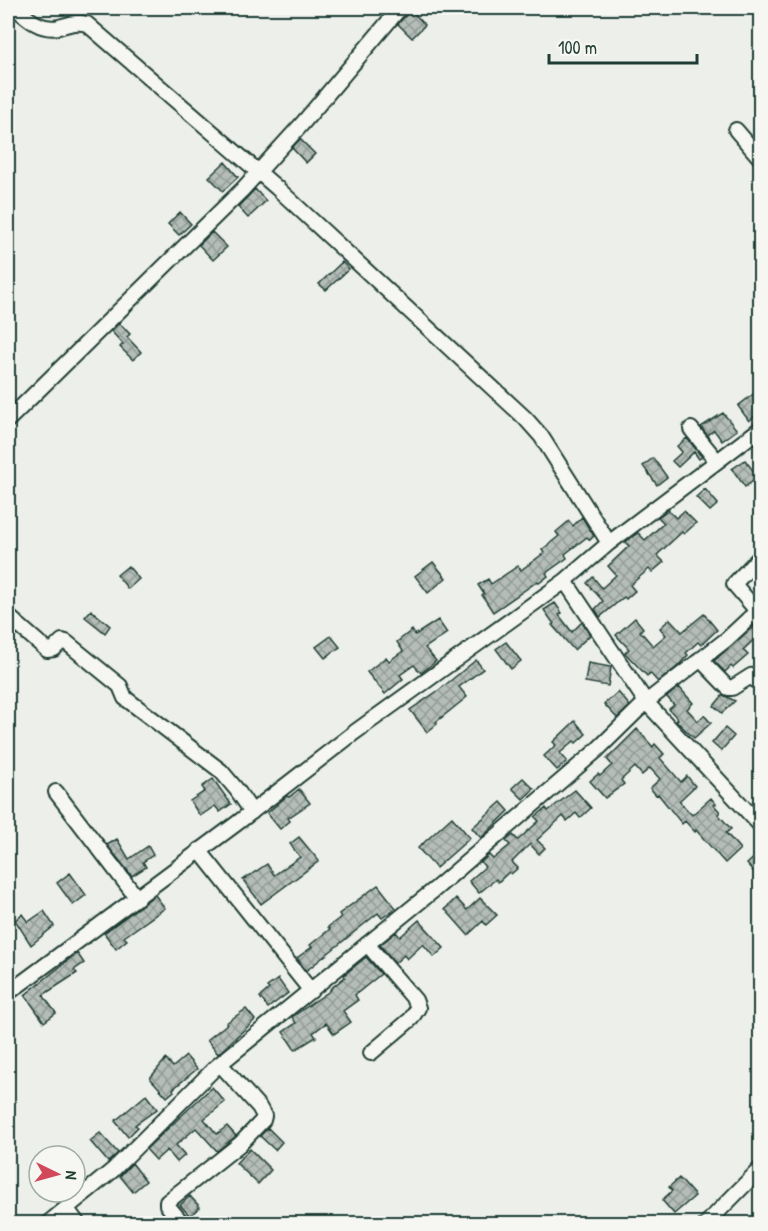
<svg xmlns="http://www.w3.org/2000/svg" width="768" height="1231" font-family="'Patrick Hand',sans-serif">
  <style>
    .building { fill: url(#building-cross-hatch); stroke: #1f3d34; stroke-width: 1.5 }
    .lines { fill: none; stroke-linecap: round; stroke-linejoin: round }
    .minor-casing { stroke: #1f3d34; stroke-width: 18 }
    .minor { stroke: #f6f6f2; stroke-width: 14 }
  </style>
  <defs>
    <pattern id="building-cross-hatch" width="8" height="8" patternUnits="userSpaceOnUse" patternTransform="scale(1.5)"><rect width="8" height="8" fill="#b4bdb8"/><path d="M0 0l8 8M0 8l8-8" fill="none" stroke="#929b96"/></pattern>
  </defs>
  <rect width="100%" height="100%" fill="#edefea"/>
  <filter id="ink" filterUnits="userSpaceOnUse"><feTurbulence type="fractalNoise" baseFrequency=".0167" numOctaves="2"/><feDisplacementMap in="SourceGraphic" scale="12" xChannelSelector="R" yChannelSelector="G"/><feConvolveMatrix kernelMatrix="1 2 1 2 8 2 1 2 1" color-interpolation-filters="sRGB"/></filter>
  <g filter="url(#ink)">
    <path class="building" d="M409,8L425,25L412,38L398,24L407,14Z
      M300,139L315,154L306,163L292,148Z
      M225,162L238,177L223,191L209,177Z
      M255,189L266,201L248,218L238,207Z
      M180,212L191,224L179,235L168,224Z
      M212,232L227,247L213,260L199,245Z
      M342,262L349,269L326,290L319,284Z
      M119,323L130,334L127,337L141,352L133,360L120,347L123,344L111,331Z
      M760,389V412L749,421L738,406Z
      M723,413L737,430L722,441L714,430L707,435L701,427Z
      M687,438L702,457L699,459L694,452L678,467L672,461L682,452L677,446Z
      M653,458L667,477L657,485L643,466Z
      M745,460L758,477L745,487L732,469Z
      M705,489L718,504L710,511L696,497Z
      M668,510L676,518L684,511L696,523L684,534L682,532L657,555L664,562L652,572L649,569L630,585L635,591L626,599L624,597L600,617L595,609L603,601L587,583L593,577L602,588L616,575L608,566L629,546L625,542L638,533L645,540L664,523L658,517Z
      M582,517L594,536L590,540L587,537L565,554L567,558L546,573L548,576L539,583L538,581L493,612L482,595L484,594L478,585L488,579L491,584L518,566L521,570L544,553L542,550L559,536L556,532L569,521L573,526Z
      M433,562L446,578L428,593L415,576Z
      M128,566L139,579L128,589L117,575Z
      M555,603L562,613L559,615L572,632L582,622L590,635L574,650L552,625L554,624L544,610Z
      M91,610L110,626L105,633L85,617Z
      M704,614L717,630L701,645L698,642L686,653L688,655L677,667L658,682L650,673L647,676L625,653L629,649L616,635L635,618L643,628L640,631L653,646L666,635L660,628L670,619L682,632Z
      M438,620L447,633L425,648L436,661L421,673L414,665L400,675L403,679L385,694L367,672L386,657L389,661L403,651L397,642L412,630L415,635Z
      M756,624L760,625V634L743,650L748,655L733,668L731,666L725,672L714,661Z
      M331,636L340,647L325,658L316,647Z
      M506,642L521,661L511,669L496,649Z
      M476,660L483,669L459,687L467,697L436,722L437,724L427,732L410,710L439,690Z
      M588,663L611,667L608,686L585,682Z
      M679,687L693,703L687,709L698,721L704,715L711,723L694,738L676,721L678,719L669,709L674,705L667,697Z
      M618,692L630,706L617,718L604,704Z
      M723,695L735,701L722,713L714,706Z
      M575,721L586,734L576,743L574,741L560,753L567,761L557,770L544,756L556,745L553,742Z
      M725,728L734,736L721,751L712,743Z
      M637,729L653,747L655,744L664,754L660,758L681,782L687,776L695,786L679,801L692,815L711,798L716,804L714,805L720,812L718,814L731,829L726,833L740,849L725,863L696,830L695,832L685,821L682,824L658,794L656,795L650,788L660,779L650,768L642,775L635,767L621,780L624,784L605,798L590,781L598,774L600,776L612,765L607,759Z
      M523,778L534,789L523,799L512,788Z
      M213,779L231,804L220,812L215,806L200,816L190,801L205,791L202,787Z
      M299,789L310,803L288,818L290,821L280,829L267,813L287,796L289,797Z
      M575,790L591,808L580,818L576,813L567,821L563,816L537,840L545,848L539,854L530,844L512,862L518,868L511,874L509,872L498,882L496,879L479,893L469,881L485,867L481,862L489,855L493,859L510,845L506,841L513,835L518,840L539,821L535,817L546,808L548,811Z
      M501,802L509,811L481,838L472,828Z
      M452,817L470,838L436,868L418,848Z
      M299,837L319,861L261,904L243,880L267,864L274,875L300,857L290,844Z
      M117,839L129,859L148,846L153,855L143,862L146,867L132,876L107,845Z
      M760,852V879L747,864Z
      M70,873L86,895L73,905L57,883Z
      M378,885L396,908L382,918L378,913L306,971L297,958L312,947L310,945L330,929L328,927L341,917L339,914Z
      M155,895L165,908L124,937L127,940L116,949L104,933Z
      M456,898L467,910L480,898L497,915L486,925L483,921L468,935L445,909Z
      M44,911L54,926L31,945L15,920L22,914L28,922Z
      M419,920L444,948L434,957L423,944L407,959L404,955L395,963L380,945L396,932L400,937Z
      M77,953L84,963L74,970L77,973L43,995L56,1013L44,1022L25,995Z
      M366,957L381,974L355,995L358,1000L343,1011L351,1022L334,1034L326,1023L313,1033L316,1037L295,1050L283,1032L296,1023L292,1017L331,990L330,989L345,977L344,975Z
      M278,979L288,993L268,1008L260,997L269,989L267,987Z
      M246,1009L255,1020L218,1054L207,1040L227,1024L226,1023Z
      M186,1056L197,1069L173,1089L174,1091L167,1097L150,1078L166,1059L173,1067Z
      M212,1087L225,1102L204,1119L217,1134L227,1126L236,1136L217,1151L196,1128L176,1145L185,1155L177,1162L167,1150L156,1160L146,1149Z
      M146,1095L157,1109L135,1125L138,1127L128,1137L115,1121Z
      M268,1128L282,1142L275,1150L260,1136Z
      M100,1133L118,1153L108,1162L90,1141Z
      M250,1149L271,1170L258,1184L236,1163Z
      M132,1163L146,1181L133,1192L120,1176Z
      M679,1178L695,1196L674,1214L662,1200L672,1191L669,1187Z
      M190,1196L200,1207L190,1216L180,1205Z"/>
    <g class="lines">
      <g class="minor-casing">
        <path id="minor" d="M16,8C28,19 41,31 59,27C69,24 77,21 87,24L277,188L525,418L541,436L609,543
          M736,130L760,158
          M8,420L242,190L302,124L400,8
          M691,429L717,461
          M565,581L646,702L760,825
          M757,611L734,584L760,557
          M8,616L47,650L54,649L62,641L66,642L120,686L125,698L221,771L237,790L252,812
          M700,659L728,688H732L751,676L760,684
          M56,792L137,898
          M199,850L311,991
          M367,944L415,1000L418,1008L411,1019L371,1053
          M8,993L236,824L355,732L565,581L609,543L760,429
          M67,1209L78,1224
          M47,1224L113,1170L216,1067L434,890L596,751L646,702L727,639L757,611L760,616
          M183,1224L167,1205V1202L240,1144L263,1120L264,1116L259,1107L220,1064
          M706,1224L760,1169"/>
      </g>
      <use href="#minor" class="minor"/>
    </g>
  </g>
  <rect width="768" height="1231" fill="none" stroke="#f6f6f2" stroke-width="30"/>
  <rect x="15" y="15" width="738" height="1201" fill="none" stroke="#1f3d34" stroke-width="2" filter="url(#ink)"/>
  <g transform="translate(57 1174) rotate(95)"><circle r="28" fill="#f6f6f2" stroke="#a0aca6" stroke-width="1.5"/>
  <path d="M0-4.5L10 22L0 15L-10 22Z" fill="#d1495b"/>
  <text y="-9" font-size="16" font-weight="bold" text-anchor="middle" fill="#1f3d34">N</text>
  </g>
  <path d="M549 54v9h148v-9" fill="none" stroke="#1f3d34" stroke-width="3"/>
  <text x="558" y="54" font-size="18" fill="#1f3d34" stroke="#f6f6f2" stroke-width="4.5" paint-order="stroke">100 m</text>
</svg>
